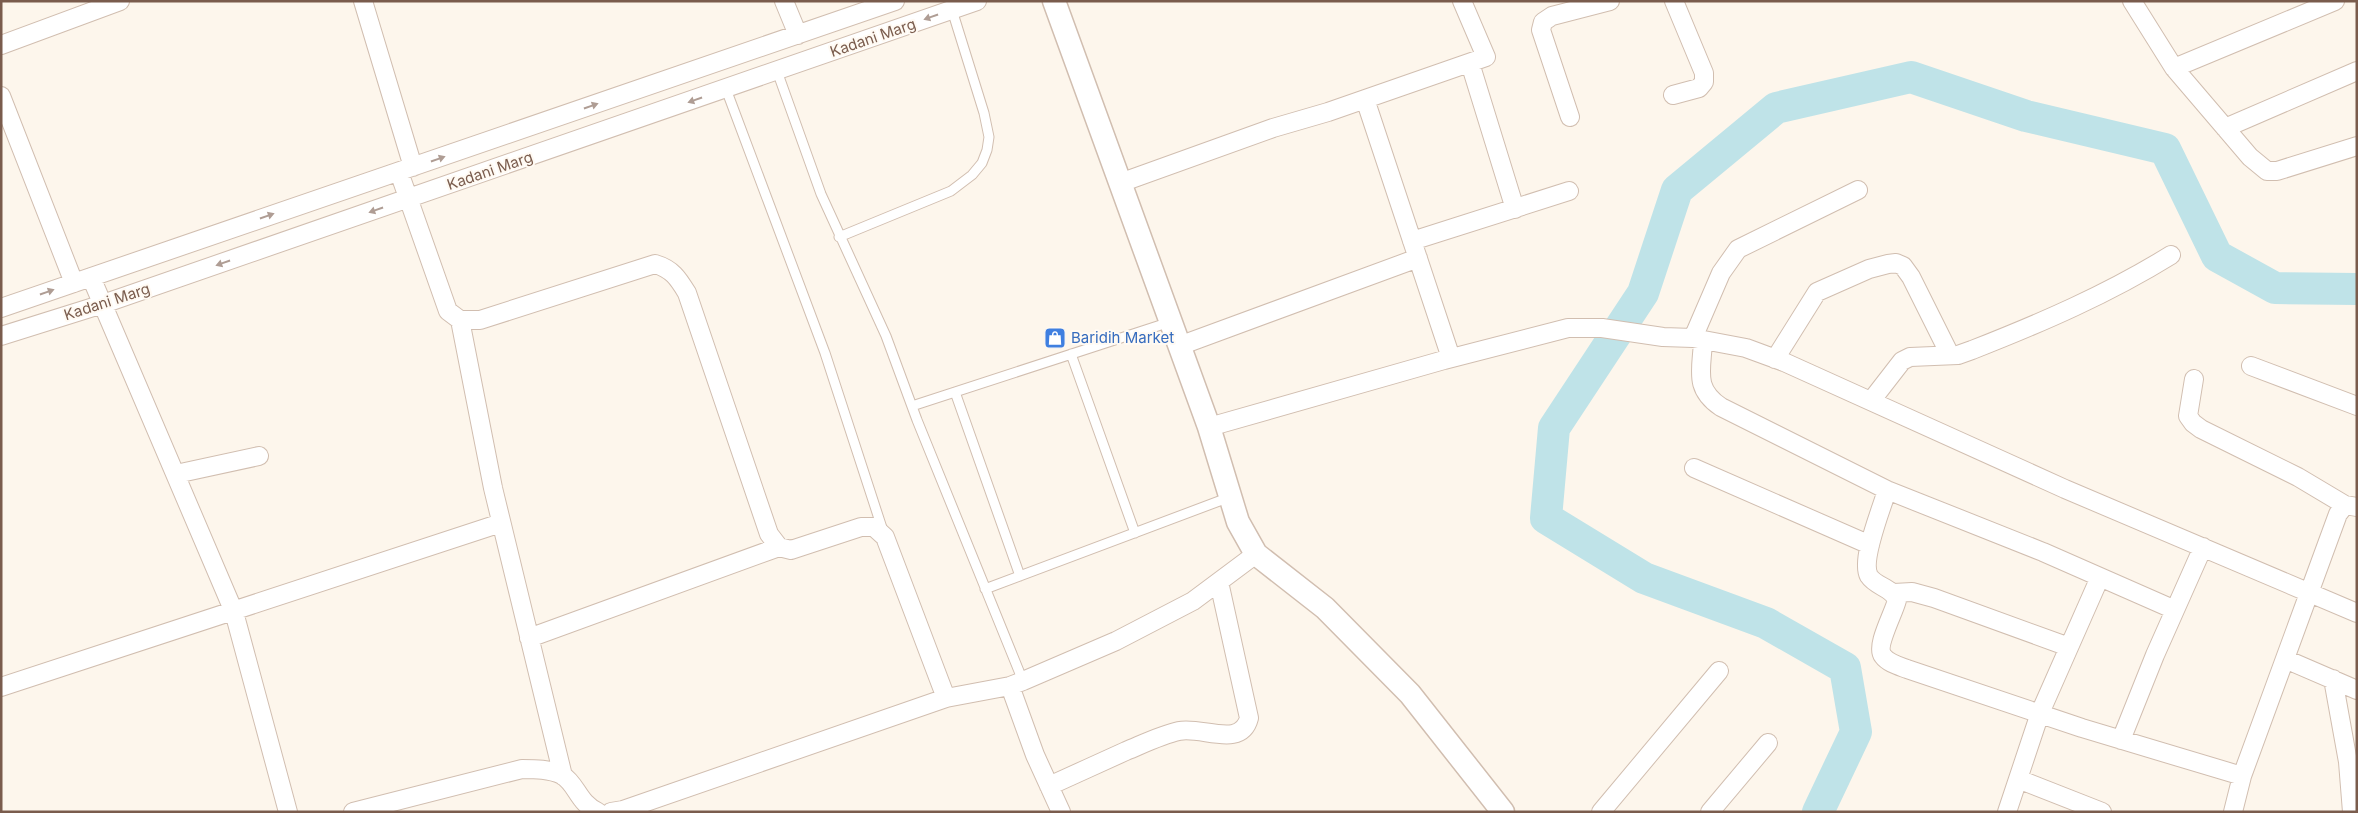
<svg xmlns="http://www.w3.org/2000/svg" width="2358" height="813" font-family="Inter,sans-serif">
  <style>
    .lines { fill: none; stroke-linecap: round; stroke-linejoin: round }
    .river { stroke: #bfe3e8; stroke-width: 32 }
    .service-casing { stroke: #d1beb0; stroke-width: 11 }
    .minor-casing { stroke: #d1beb0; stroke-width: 20 }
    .tertiary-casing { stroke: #d1beb0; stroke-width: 25 }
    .service { stroke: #fff; stroke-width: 9 }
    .minor { stroke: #fff; stroke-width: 18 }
    .tertiary { stroke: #fff; stroke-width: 22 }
    .oneway { fill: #af9d94 }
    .labels { text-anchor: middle; stroke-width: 4; stroke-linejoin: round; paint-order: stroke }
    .street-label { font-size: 15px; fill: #7a5c4d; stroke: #fffaf3 }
    .shop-label { font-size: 15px; fill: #366cbe; stroke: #fffaf3; text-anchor: start }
  </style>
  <rect width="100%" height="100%" fill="#fdf6ec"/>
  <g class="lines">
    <path class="river" d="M1818,812L1856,732L1845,668L1766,623L1644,578L1546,518L1554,428L1643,293L1677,190L1776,108L1911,77L2026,116L2165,149L2217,256L2275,288L2357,289"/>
    <g class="service-casing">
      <path id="service" d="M777,71L821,194L886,336L917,420L1023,681
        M726,89L825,353L883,531
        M839,237L951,191L972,175L982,163L987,150L989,137L984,113L952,10
        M1071,354L1135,533
        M955,392L1020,576
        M912,406L1170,322
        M985,589L1230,497"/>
    </g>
    <g class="minor-casing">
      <path id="minor" d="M363,1L413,167
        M784,1L798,35
        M2132,1L2174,68L2250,157L2267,171H2277L2357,146
        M1,45L120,1
        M1470,63L1515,209
        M2174,68L2335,1
        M1673,95L1699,88L1704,82V73L1674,1
        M1,96L74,283
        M1365,99L1451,358
        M1570,117L1541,30L1543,22L1552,16L1610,1
        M2225,128L2357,71
        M399,172L448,311L460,320H480L655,264C672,269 678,278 687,293L769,534L779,547L791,550L861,527H874L885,537L946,698
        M1120,183L1273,128L1328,112L1486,57L1462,1
        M1412,241L1569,191
        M91,277L234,612L288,812
        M1,308L895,1
        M460,320L493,488L563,776
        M1,336L103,304L977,1
        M1693,338L1721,273L1738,249L1858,190
        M1703,340C1702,370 1693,388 1721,407L1887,490L2043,552L2175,610
        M1179,346L1418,258
        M1775,359L1817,292L1869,269L1888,264L1896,263L1903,266L1911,277L1950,355
        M2251,366L2357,406
        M2194,379L2188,416L2193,423L2201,429L2298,477L2345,505
        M1871,401L1902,361L1910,357L1958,355L1972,350C2041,323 2108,294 2171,255
        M1209,427L1444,360L1568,328H1602L1663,337L1693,338L1746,348L1784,362L2065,489L2357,613
        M1694,468L1870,545
        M176,474L259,456
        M1887,490C1882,508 1860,560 1869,576C1876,587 1892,587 1897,600C1894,613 1875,646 1883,656C1888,663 1899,666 1907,669L2082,728L2242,776
        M1894,593L1912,592L1934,598L2069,647
        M529,638L779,547
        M2285,659L2357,690
        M2333,679L2348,762L2352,812
        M1010,686L1035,755L1061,812
        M1,687L501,523
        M2121,740L2155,655L2203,547
        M2018,779L2102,812
        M1049,786C1075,774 1100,763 1126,751C1143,744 1161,735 1179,731C1202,726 1241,749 1249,718L1219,582
        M353,812L522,769C535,769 550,769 562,775C577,784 578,803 598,812
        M611,812L623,810L946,698L1010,686L1023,681L1116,641L1193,601L1256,554
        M1601,812L1719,671
        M1710,812L1768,743
        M2007,812L2040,713L2100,577
        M2233,812L2242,776L2338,514L2345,505L2357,507"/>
    </g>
    <g class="tertiary-casing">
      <path id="tertiary" d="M1054,1L1209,427L1238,522L1256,554L1325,608L1410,694L1503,812"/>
    </g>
    <use href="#service" class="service"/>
    <use href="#minor" class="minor"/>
    <use href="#tertiary" class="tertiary"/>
  </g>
  <defs><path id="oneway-solid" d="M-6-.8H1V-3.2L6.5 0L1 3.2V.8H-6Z" transform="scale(1.25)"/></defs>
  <g class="oneway">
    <use href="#oneway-solid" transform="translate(931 17) rotate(161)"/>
    <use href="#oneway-solid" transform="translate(695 100) rotate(161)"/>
    <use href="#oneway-solid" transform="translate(591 106) rotate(-19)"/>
    <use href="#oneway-solid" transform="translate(438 159) rotate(-19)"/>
    <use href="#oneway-solid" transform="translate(376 210) rotate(161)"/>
    <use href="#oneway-solid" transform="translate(267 216) rotate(-19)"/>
    <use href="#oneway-solid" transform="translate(223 263) rotate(161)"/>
    <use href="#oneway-solid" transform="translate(47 292) rotate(-19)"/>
  </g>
  <defs>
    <g id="shop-square" transform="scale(1.125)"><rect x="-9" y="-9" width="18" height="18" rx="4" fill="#3f7fe0" stroke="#fffaf3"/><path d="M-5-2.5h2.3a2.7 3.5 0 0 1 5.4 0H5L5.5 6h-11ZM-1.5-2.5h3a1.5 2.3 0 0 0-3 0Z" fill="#fff"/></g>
  </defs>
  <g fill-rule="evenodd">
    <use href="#shop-square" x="1055" y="338"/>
  </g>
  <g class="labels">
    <g class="street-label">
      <text transform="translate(873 38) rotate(-19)" y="5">Kadani Marg</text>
      <text transform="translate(490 171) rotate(-19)" y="5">Kadani Marg</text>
      <text transform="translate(107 302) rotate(-18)" y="5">Kadani Marg</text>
    </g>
    <g class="shop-label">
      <text x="1071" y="343">Baridih Market</text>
    </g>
  </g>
  <rect width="2358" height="813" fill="none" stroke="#7a5c4d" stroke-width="5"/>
</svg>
